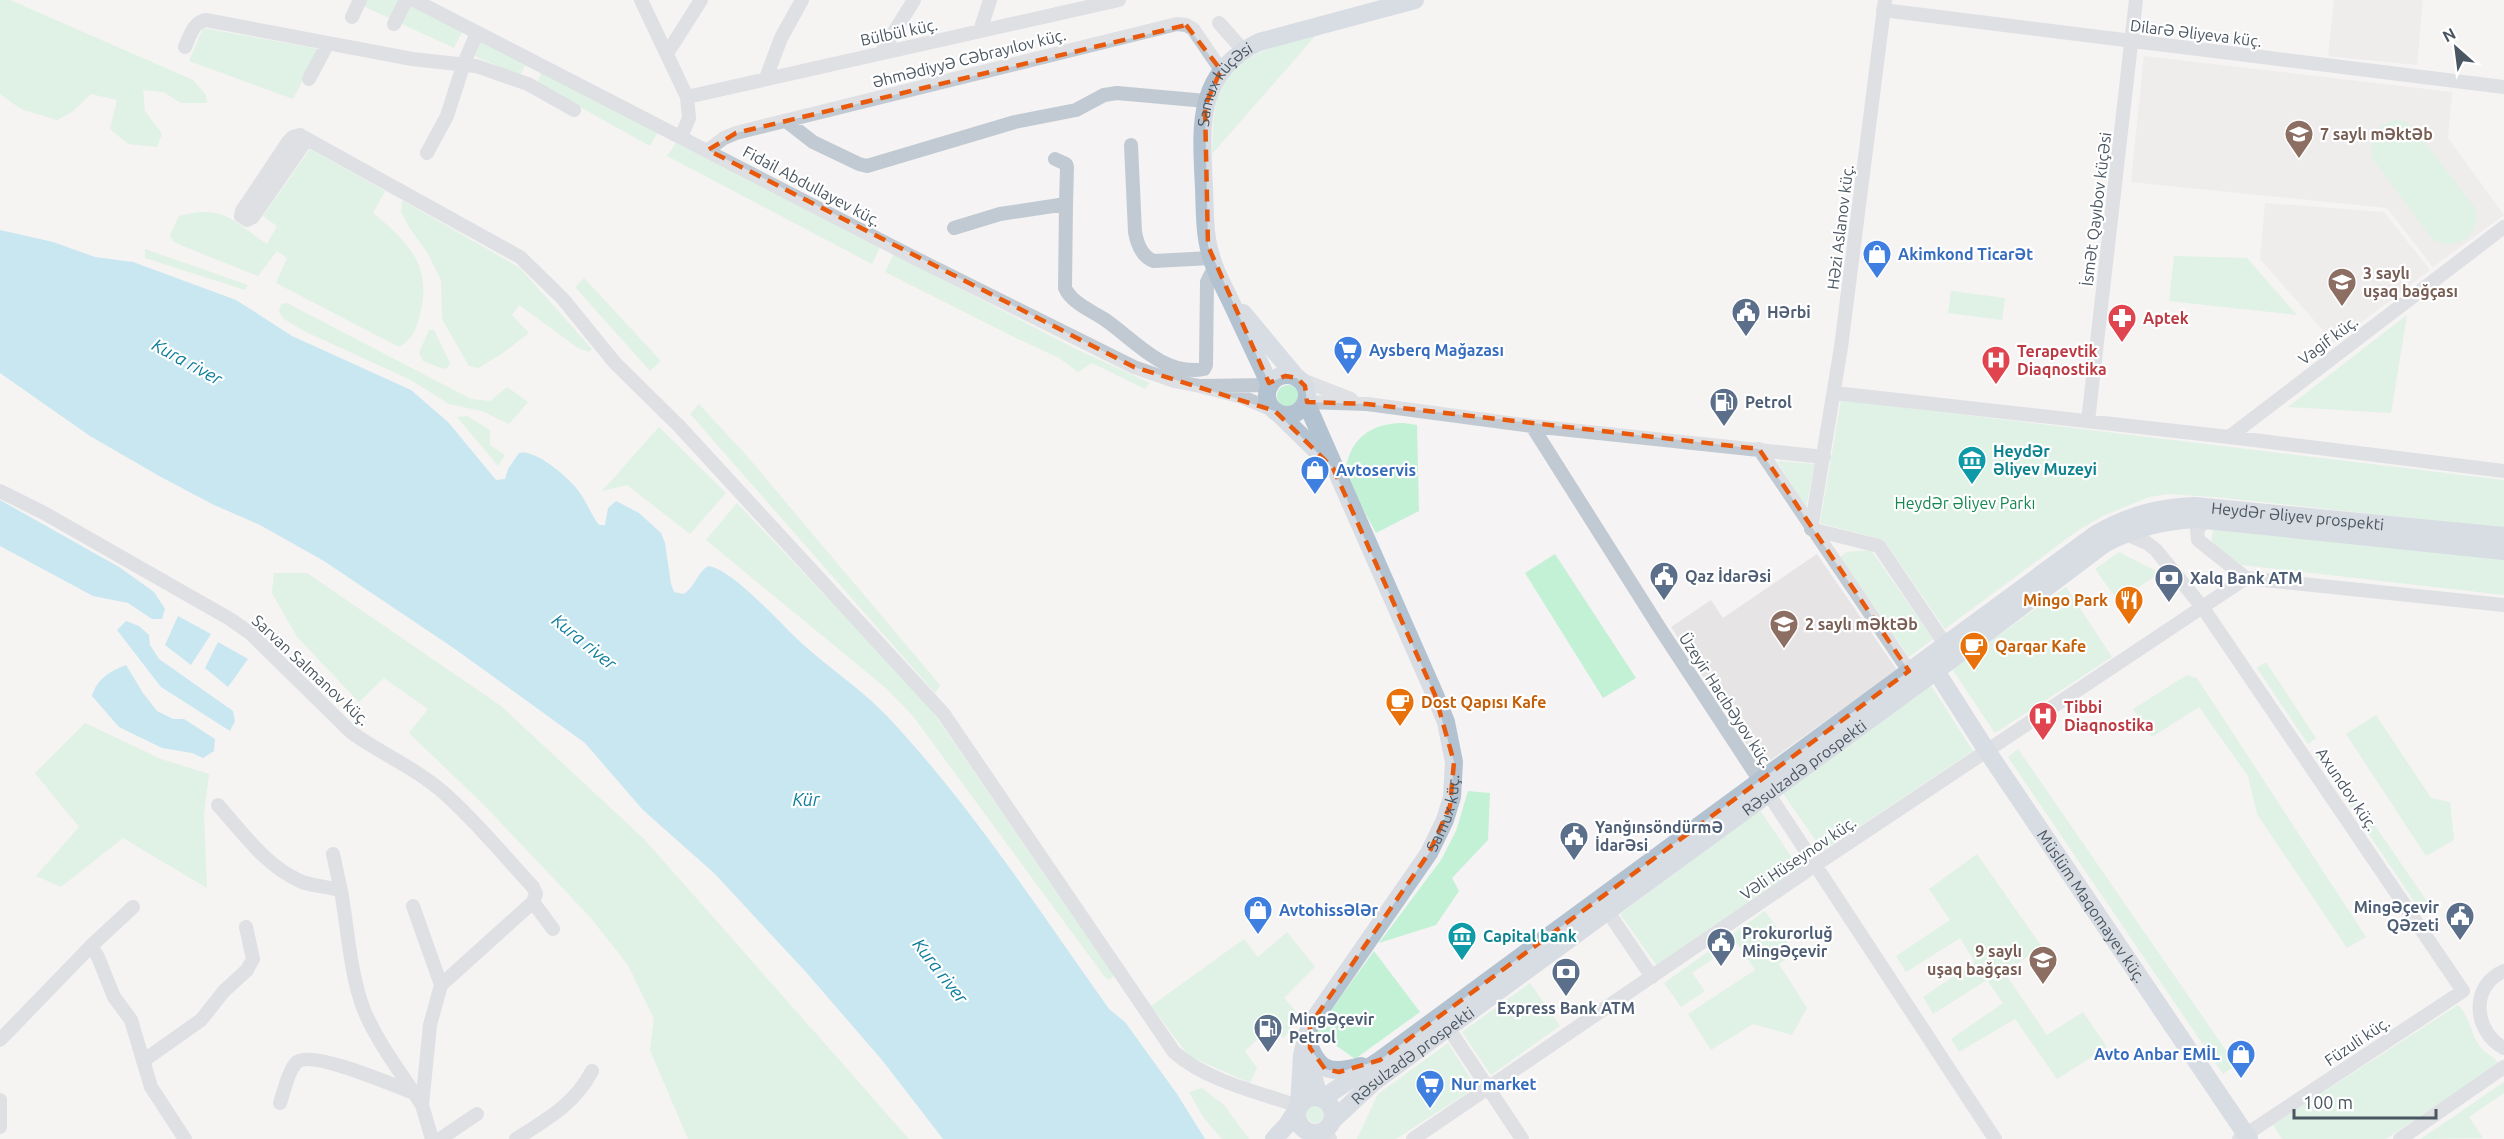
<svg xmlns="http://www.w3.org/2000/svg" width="2504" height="1139" font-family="Ubuntu,sans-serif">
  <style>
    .education { fill: #e6e4e5 }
    .green { fill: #c3f1d5 }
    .water { fill: #90daee }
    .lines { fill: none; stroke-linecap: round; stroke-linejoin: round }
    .minor { stroke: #c1cad2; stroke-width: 14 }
    .major { stroke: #b3c2d1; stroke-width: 18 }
    .marked { fill: none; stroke: #e8590c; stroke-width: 4.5; stroke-dasharray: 12 8; stroke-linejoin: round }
    .labels { text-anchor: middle; stroke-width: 4.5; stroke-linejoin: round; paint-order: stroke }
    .street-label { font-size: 16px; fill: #4a5661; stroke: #fff }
    .education-label { font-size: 16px; font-weight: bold; fill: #785e54; stroke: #fff; text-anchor: start }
    .shop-label { font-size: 16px; font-weight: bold; fill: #366cbe; stroke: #fff; text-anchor: start }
    .service-label { font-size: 16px; font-weight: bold; fill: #4e5e75; stroke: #fff; text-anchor: start }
    .health-label { font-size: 16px; font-weight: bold; fill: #be3a42; stroke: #fff; text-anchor: start }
    .culture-label { font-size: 16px; font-weight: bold; fill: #0d838f; stroke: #fff; text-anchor: start }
    .park-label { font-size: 16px; fill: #17864f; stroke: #fff }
    .food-label { font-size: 16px; font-weight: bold; fill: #c56008; stroke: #fff; text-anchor: start }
    .water-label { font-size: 18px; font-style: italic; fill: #0c7c9b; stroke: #fff }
  </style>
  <rect width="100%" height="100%" fill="#f5f3f3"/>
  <path class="education" d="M2334,0H2423L2417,65L2328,56Z
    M2144,56L2452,92L2448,138L2504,215L2433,267L2387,208L2131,182Z
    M2265,203L2384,212L2430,270L2334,343L2260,259Z
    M1817,554L1897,670L1761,767L1671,627L1711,600L1723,618Z"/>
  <path class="green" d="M0,0H10L193,80L206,95L207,103H181L163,92L143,90L145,111L162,134L157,147L128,144L110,129L117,100L91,94L72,112L57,120L21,109L0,94Z
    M350,0H400L462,32L454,48Z
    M203,28L319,49L293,99L189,61Z
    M1316,35L1212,154C1213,138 1213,120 1216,104C1225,55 1276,46 1316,35Z
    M481,41L526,63L520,76L475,56Z
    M542,71L658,132L650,146L537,83Z
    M2399,120L2407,122L2414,128L2475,208C2483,235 2456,252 2433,240L2373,159C2366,138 2377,122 2399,120Z
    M676,143L880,247L872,264L667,156Z
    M310,149L385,191L373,213C407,241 433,266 420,314C416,329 413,339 399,347L276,283L287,258L277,251L258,276L183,246L173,241L170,235L179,216C224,204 232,221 267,244L277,226L263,216Z
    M402,200L520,268L592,349L589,352L578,348L519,305L512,315L529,333L500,355L478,368L469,366L442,319L441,280L427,252L409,227L401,212Z
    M145,249L248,285L245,290L145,258Z
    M894,254L1076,349L1150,383L1145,389L1092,363L1078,372L1059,358L1018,339L885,272Z
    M2174,256L2247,258L2297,315L2169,301Z
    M584,278L661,361L650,371L575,287Z
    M1951,291L2005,298L2002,320L1948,313Z
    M287,303L471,399L490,401L507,387L528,402L509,424L482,411L449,404L411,380L306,332L284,319L279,312L281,304Z
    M2407,315L2391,413L2288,407Z
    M429,330H434L450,363L448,367L443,369L423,361L419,353Z
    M1277 396a11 11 0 1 1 22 0a11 11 0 1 1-22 0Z
    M1841,400L2504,480V528L2215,497L2168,494L2149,497L2103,516L2077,531L1945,629L1884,540L1820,523Z
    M699,404L746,455L940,685L935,693L690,414Z
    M467,416L490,430V445L505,455L498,466L457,417Z
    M1404,423L1417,425L1419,511L1376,533C1367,515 1355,498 1348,479C1345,472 1346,464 1349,456C1358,432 1379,423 1404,423Z
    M659,427L726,493L690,534L627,485L602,491Z
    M1777,461L1815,464L1806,507Z
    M737,503L926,702L1114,976L1109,980L1104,976L913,716L887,689L706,540Z
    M2213,528L2504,559V595L2242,565L2211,544Z
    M1871,550L1933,639L1909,657L1840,557L1847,552Z
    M2119,552L2160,573L2118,601L2095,569Z
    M1555,554L1636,678L1603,698L1525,573Z
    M274,573H307L501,706L644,839L909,1139H688L650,1050L654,1019L628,965L590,917L484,805L409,733L428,709L384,678L359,702L297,637L272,593Z
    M2066,587L2112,657L1995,733L1952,669Z
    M2266,662L2316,738L2308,744L2257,668Z
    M2187,675L2197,678L2366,937L2347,948L2257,814L2248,776L2199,707L2152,737L2133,709Z
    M1930,684L1973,751L1823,851L1782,792Z
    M2376,715L2431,798L2450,802L2454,840L2426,856L2346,734Z
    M85,723L161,759L209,774L204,815L207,888L123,838L61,887L36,876L79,827L35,773Z
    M2018,749L2236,1065L2223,1074L2008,757Z
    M2323,750L2433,910L2424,916L2315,754Z
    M1468,791L1490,793L1488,840L1452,878L1459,891L1436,925L1379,943L1441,860L1456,831Z
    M1760,810L1799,868L1657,966L1620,914Z
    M1977,854L2042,947L2004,972L2047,1035L2083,1012L2107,1047L2057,1079L2015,1019L1959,1052L1951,1039L2003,1003L1987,980L1933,1014L1923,997L1975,962L1960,938L1906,972L1896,956L1950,920L1929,889Z
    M1765,911L1795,953L1779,964L1807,1008L1792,1035L1753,1024L1711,1050L1688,1014L1755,970L1737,943L1692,973L1705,991L1681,1007L1664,983Z
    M1287,932L1315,967L1284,998L1299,1015L1284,1038L1268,1029L1245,1051L1257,1068L1250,1083L1189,1056L1151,1006L1244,939L1258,957Z
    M1374,951L1420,1012L1355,1059L1316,1031Z
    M1530,983L1560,1026L1491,1075L1462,1032Z
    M2458,1005C2470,1016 2470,1034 2481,1048C2486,1054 2494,1056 2499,1064L2386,1139H2282L2273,1125Z
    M1448,1043L1476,1087L1396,1139H1357L1378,1094Z
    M2504,1082V1093L2469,1117L2483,1138L2421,1139Z
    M1202,1088L1224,1105L1249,1139H1222L1203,1117L1189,1092Z
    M1306 1114a9 9 0 1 1 18 0a9 9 0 1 1-18 0Z"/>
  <path class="water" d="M0,230L53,242L95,257L133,262L236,300L292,336L411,390L448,422L496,480L505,479L508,469L519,453C535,448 571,479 580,493C587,503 592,516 599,525H605L608,508L616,501L639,513L661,533L665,543L671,584L674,592L683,594C694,589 697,573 708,566C732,569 777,620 796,638C824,665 858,686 886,715C970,804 1038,909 1109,1009L1125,1022L1177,1094L1205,1139H943L882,1060L805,971L714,873L643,810L585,743L455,649L324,561L260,525L212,504L161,477L90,436L0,373Z
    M0,500L119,567L154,592L165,609L162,619H152L128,603L93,596L0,546Z
    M178,616L211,634L191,665L165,645Z
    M126,621L139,626L149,635L150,645L159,659L233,711L235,721L230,731L161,687L117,630Z
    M218,642L248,659L228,687L205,668Z
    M126,665L143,693L157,711L173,719H184L215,739L214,751L203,758L192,753L162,748L119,727L92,696C97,679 110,671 126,665Z"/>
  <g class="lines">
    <path class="minor" d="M414,0L911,256L1134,367L1174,381L1200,386
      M641,0L687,97L689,118L681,137
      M1885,0L1841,347L1811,529L1879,546L1945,644L1942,653
      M1883,10L2504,87
      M352,17L360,0
      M1219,23L1243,50
      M394,24L406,0
      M980,31L990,0
      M185,47C190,36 193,22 206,20L412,59L476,66L528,84L574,110
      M668,52L701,0
      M881,53L914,0
      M766,78L781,38L802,0
      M309,79L328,43
      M687,97L1119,0
      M786,121L813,142L859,164L867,166L1015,122L1076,110L1104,95L1117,93L1206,101
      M307,139L253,217L247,220L241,216L242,211L288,142L293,137L300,135L307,139L520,257L563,299L615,363L679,426L943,713L1174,1052C1205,1080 1259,1093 1299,1106
      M1131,145L1135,232C1137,243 1142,257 1154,261L1211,258
      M708,150L724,138L736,133L1177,24L1186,25L1193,29L1221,70
      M427,153L447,116L464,63L477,33
      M1055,159L1066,164L1067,167L1066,204
      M954,228L1000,214L1066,204L1065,288C1072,303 1090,310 1104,319C1134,339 1163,377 1204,369L1206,365L1207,282L1211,274L1216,271
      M1297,378L1351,399
      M1270,385L1200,386L1242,397L1275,411
      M1835,393L2229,437L2504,471
      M1306,402L1367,404L1532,426L1824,457
      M2088,421L2136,0
      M1532,426L1659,627L1995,1139
      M2229,437L2504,227
      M1759,449L1909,671H1918
      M0,491L44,513L230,619L250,633L351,732C381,754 416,768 444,793C476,821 504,856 533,887L536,894L533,902L441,985L430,1025L422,1105L432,1139
      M2207,520L2197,529L2198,540L2246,578
      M2124,533L2147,543L2156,550L2203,608L2463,991
      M218,805C242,832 266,866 300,881C313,887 326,885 341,891C348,929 350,975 364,1010C378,1044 402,1074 422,1105
      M333,854L341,891
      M533,902L553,929
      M413,906L441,985
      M1608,912L1652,977
      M91,946L133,907
      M2504,971C2469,986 2474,1032 2504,1048
      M1449,1029L1522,1139
      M0,1040L91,946L98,957L114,997L131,1020L151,1087L185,1139
      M143,1061L201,1020L224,991L247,970L253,959L246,927
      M0,1100V1127
      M280,1103C284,1092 287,1074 295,1064C307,1047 395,1086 414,1093
      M1324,1130L1330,1139
      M440,1139L477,1114
      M516,1139C547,1119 574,1105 592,1071
      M1413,1139L1814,866L2246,578L2504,605
      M2239,1139L2463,991
      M2400,1139L2504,1067"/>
    <g class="major">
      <path d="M1243,313L1297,378"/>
      <circle cx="1287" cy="395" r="20"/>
      <path id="s1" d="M1270,385C1257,357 1244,330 1231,302C1224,287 1215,272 1211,256C1204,234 1205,210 1204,188C1201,126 1195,73 1259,42L1415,0"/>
      <path d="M1277,412L1324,458"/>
      <path id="s2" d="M1936,671L1987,751L2249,1139"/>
      <path d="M1306,1035C1316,1069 1327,1076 1361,1066"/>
      <path d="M1307,1052L1316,1086L1317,1096"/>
      <circle cx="1315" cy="1115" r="18"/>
      <path id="s3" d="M1323,1098L1380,1060L2096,534C2128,516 2158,507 2195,506L2504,536"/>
      <path id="s4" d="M1332,1121L1374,1082L1936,671L2104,544C2134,528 2162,521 2196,519L2504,551"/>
      <path id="s5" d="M1274,1139L1287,1125L1299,1106L1302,1055L1310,1025L1429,853L1445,820L1452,797L1454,762L1446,722L1435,695L1306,402"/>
    </g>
  </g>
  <path d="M0 0H2504V1139H0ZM1186,25L1221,70L1205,106L1208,246L1269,383L1285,376L1297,378L1305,386L1307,402L1367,404L1759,449L1909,671L1380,1060L1339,1072L1325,1069L1310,1048V1025L1429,853L1450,806L1454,762L1435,695L1333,468L1275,411L1134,367L708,150L736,133Z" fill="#f5f3f3" fill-opacity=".55" fill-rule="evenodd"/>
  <path class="marked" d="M1186,25L1221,70L1205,106L1208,246L1269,383L1285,376L1297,378L1305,386L1307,402L1367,404L1759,449L1909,671L1380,1060L1339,1072L1325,1069L1310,1048V1025L1429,853L1450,806L1454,762L1435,695L1333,468L1275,411L1134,367L708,150L736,133Z"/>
  <defs>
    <g id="school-pin" transform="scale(1.5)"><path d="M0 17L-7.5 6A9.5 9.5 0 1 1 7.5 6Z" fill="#8d6e63" stroke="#fff"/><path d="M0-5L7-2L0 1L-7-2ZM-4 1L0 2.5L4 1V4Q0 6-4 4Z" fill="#fff"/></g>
    <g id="shop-pin" transform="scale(1.5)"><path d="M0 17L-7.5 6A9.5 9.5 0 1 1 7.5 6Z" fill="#3f7fe0" stroke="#fff"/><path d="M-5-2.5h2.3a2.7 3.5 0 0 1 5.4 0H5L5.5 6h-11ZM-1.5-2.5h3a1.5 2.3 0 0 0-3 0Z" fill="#fff"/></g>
    <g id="civic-pin" transform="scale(1.5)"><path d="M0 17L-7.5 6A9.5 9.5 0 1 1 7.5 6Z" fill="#5c6f8a" stroke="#fff"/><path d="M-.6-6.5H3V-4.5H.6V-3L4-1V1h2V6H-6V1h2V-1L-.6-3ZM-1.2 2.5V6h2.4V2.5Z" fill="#fff"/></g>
    <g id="pharmacy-pin" transform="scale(1.5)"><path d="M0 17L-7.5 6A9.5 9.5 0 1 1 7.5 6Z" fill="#e0444e" stroke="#fff"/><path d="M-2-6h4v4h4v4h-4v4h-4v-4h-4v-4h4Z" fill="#fff"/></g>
    <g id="supermarket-pin" transform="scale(1.5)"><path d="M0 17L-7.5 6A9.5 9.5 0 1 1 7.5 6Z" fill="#3f7fe0" stroke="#fff"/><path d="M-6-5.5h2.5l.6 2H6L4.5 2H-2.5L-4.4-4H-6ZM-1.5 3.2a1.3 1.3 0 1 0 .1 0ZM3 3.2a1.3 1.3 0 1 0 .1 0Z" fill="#fff"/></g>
    <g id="hospital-pin" transform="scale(1.5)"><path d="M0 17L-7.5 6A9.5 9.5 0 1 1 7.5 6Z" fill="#e0444e" stroke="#fff"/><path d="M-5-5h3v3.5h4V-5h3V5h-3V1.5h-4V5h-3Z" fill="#fff"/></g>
    <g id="fuel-pin" transform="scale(1.5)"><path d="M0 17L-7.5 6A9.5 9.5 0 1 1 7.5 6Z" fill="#5c6f8a" stroke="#fff"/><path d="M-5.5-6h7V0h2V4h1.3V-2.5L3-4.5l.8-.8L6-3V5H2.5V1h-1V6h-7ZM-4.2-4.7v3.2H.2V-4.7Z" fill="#fff"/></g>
    <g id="museum-pin" transform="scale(1.5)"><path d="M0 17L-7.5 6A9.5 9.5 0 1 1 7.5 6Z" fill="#0f9aa8" stroke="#fff"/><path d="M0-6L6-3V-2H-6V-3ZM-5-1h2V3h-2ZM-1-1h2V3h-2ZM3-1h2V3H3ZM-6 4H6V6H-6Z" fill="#fff"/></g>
    <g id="bank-pin" transform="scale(1.5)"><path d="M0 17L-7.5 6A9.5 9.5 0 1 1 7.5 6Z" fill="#5c6f8a" stroke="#fff"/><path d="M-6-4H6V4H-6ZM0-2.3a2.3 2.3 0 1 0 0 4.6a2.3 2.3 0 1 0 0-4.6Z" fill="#fff"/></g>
    <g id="restaurant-pin" transform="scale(1.5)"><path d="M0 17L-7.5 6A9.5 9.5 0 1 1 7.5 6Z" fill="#e8710a" stroke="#fff"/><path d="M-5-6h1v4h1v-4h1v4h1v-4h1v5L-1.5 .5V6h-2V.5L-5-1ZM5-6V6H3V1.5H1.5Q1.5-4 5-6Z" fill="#fff"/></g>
    <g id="cafe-pin" transform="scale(1.5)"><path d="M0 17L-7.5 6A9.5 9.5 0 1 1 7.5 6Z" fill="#e8710a" stroke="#fff"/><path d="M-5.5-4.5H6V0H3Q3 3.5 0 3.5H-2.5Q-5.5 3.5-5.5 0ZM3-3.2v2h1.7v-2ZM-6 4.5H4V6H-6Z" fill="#fff"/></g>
  </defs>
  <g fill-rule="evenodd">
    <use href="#school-pin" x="2299" y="134"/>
    <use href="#shop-pin" x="1877" y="254"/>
    <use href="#school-pin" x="2342" y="282"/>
    <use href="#civic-pin" x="1746" y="312"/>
    <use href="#pharmacy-pin" x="2122" y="318"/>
    <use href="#supermarket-pin" x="1348" y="350"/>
    <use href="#hospital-pin" x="1996" y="360"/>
    <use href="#fuel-pin" x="1724" y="402"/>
    <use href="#museum-pin" x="1972" y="460"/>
    <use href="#shop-pin" x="1315" y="470"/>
    <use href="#civic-pin" x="1664" y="576"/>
    <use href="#bank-pin" x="2169" y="578"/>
    <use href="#restaurant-pin" x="2129" y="600"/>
    <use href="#school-pin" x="1784" y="624"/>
    <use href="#cafe-pin" x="1974" y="646"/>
    <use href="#cafe-pin" x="1400" y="702"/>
    <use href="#hospital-pin" x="2043" y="716"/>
    <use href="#civic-pin" x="1574" y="836"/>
    <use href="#shop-pin" x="1258" y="910"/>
    <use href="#civic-pin" x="2460" y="916"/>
    <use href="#museum-pin" x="1462" y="936"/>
    <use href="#civic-pin" x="1721" y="942"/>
    <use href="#school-pin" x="2043" y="960"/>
    <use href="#bank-pin" x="1566" y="972"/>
    <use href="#fuel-pin" x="1268" y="1028"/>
    <use href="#shop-pin" x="2241" y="1054"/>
    <use href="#supermarket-pin" x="1430" y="1084"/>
  </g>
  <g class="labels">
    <g class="street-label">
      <text transform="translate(899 32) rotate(-12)" y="6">Bülbül küç.</text>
      <text transform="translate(2196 33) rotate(7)" y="6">Dilarə Əliyeva küç.</text>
      <text transform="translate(969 58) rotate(-14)" y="6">Əhmədiyyə Cəbrayılov küç.</text>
      <text dy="6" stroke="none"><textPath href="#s1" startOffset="321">Samux küçəsi</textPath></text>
      <text transform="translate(812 186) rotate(28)" y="6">Fidail Abdullayev küç.</text>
      <text transform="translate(2096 209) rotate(-83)" y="6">İsmət Qayıbov küçəsi</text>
      <text transform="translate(1840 227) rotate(-83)" y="6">Həzi Aslanov küç.</text>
      <text transform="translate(2328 340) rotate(-37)" y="6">Vagif küç.</text>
      <text dy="6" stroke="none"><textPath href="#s3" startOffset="1164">Heydər Əliyev prospekti</textPath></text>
      <text transform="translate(311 670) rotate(43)" y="6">Sarvan Salmanov küç.</text>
      <text transform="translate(1726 700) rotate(57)" y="6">Üzeyir Hacıbəyov küç.</text>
      <text dy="6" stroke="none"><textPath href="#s4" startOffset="590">Rəsulzadə prospekti</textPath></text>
      <text transform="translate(2347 789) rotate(56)" y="6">Axundov küç.</text>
      <text dy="6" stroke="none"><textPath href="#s5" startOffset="376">Samux küç.</textPath></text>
      <text transform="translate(1798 858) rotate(-34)" y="6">Vəli Hüseynov küç.</text>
      <text dy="6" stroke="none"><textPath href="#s2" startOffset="282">Müslüm Maqomayev küç.</textPath></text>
      <text transform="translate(2357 1041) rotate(-34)" y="6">Füzuli küç.</text>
      <text dy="6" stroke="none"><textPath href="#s4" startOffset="104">Rəsulzadə prospekti</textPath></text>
    </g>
    <g class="education-label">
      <text x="2320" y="140">7 saylı məktəb</text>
      <text x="2363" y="279">3 saylı<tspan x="2363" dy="18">uşaq bağçası</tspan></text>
      <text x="1805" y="630">2 saylı məktəb</text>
      <text x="2022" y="957" text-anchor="end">9 saylı<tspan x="2022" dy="18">uşaq bağçası</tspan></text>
    </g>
    <g class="shop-label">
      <text x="1898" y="260">Akimkond Ticarət</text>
      <text x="1369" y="356">Aysberq Mağazası</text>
      <text x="1336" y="476">Avtoservis</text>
      <text x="1279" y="916">Avtohissələr</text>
      <text x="2220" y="1060" text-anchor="end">Avto Anbar EMİL</text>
      <text x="1451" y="1090">Nur market</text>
    </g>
    <g class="service-label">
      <text x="1767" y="318">Hərbi</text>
      <text x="1745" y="408">Petrol</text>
      <text x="1685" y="582">Qaz İdarəsi</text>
      <text x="2190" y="584">Xalq Bank ATM</text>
      <text x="1595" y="833">Yanğınsöndürmə<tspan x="1595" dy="18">İdarəsi</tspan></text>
      <text x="2439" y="913" text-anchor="end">Mingəçevir<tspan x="2439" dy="18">Qəzeti</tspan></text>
      <text x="1742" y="939">Prokurorluğ<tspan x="1742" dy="18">Mingəçevir</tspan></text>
      <text x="1566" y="1014" text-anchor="middle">Express Bank ATM</text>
      <text x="1289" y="1025">Mingəçevir<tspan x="1289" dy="18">Petrol</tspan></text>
    </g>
    <g class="health-label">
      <text x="2143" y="324">Aptek</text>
      <text x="2017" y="357">Terapevtik<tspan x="2017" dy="18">Diaqnostika</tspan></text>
      <text x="2064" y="713">Tibbi<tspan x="2064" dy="18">Diaqnostika</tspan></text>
    </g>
    <g class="culture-label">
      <text x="1993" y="457">Heydər<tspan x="1993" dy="18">Əliyev Muzeyi</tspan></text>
      <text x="1483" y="942">Capital bank</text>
    </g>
    <g class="park-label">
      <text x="1965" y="509">Heydər Əliyev Parkı</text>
    </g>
    <g class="food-label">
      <text x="2108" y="606" text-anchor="end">Mingo Park</text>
      <text x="1995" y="652">Qarqar Kafe</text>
      <text x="1421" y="708">Dost Qapısı Kafe</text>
    </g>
    <g class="water-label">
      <text transform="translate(187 362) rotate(29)" y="6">Kura river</text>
      <text transform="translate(584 642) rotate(39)" y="6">Kura river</text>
      <text x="806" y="806">Kür</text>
      <text transform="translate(940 971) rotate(52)" y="6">Kura river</text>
    </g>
  </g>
  <g transform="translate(2456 48) rotate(332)" stroke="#ffffff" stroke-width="4.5" paint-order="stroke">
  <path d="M0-4.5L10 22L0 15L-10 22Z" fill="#4a5661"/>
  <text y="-9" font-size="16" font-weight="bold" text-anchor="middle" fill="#4a5661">N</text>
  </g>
  <path d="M2294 1109v9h142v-9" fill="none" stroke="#4a5661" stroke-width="3"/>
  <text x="2303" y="1109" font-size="18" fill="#4a5661" stroke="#ffffff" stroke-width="4.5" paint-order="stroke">100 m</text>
</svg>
